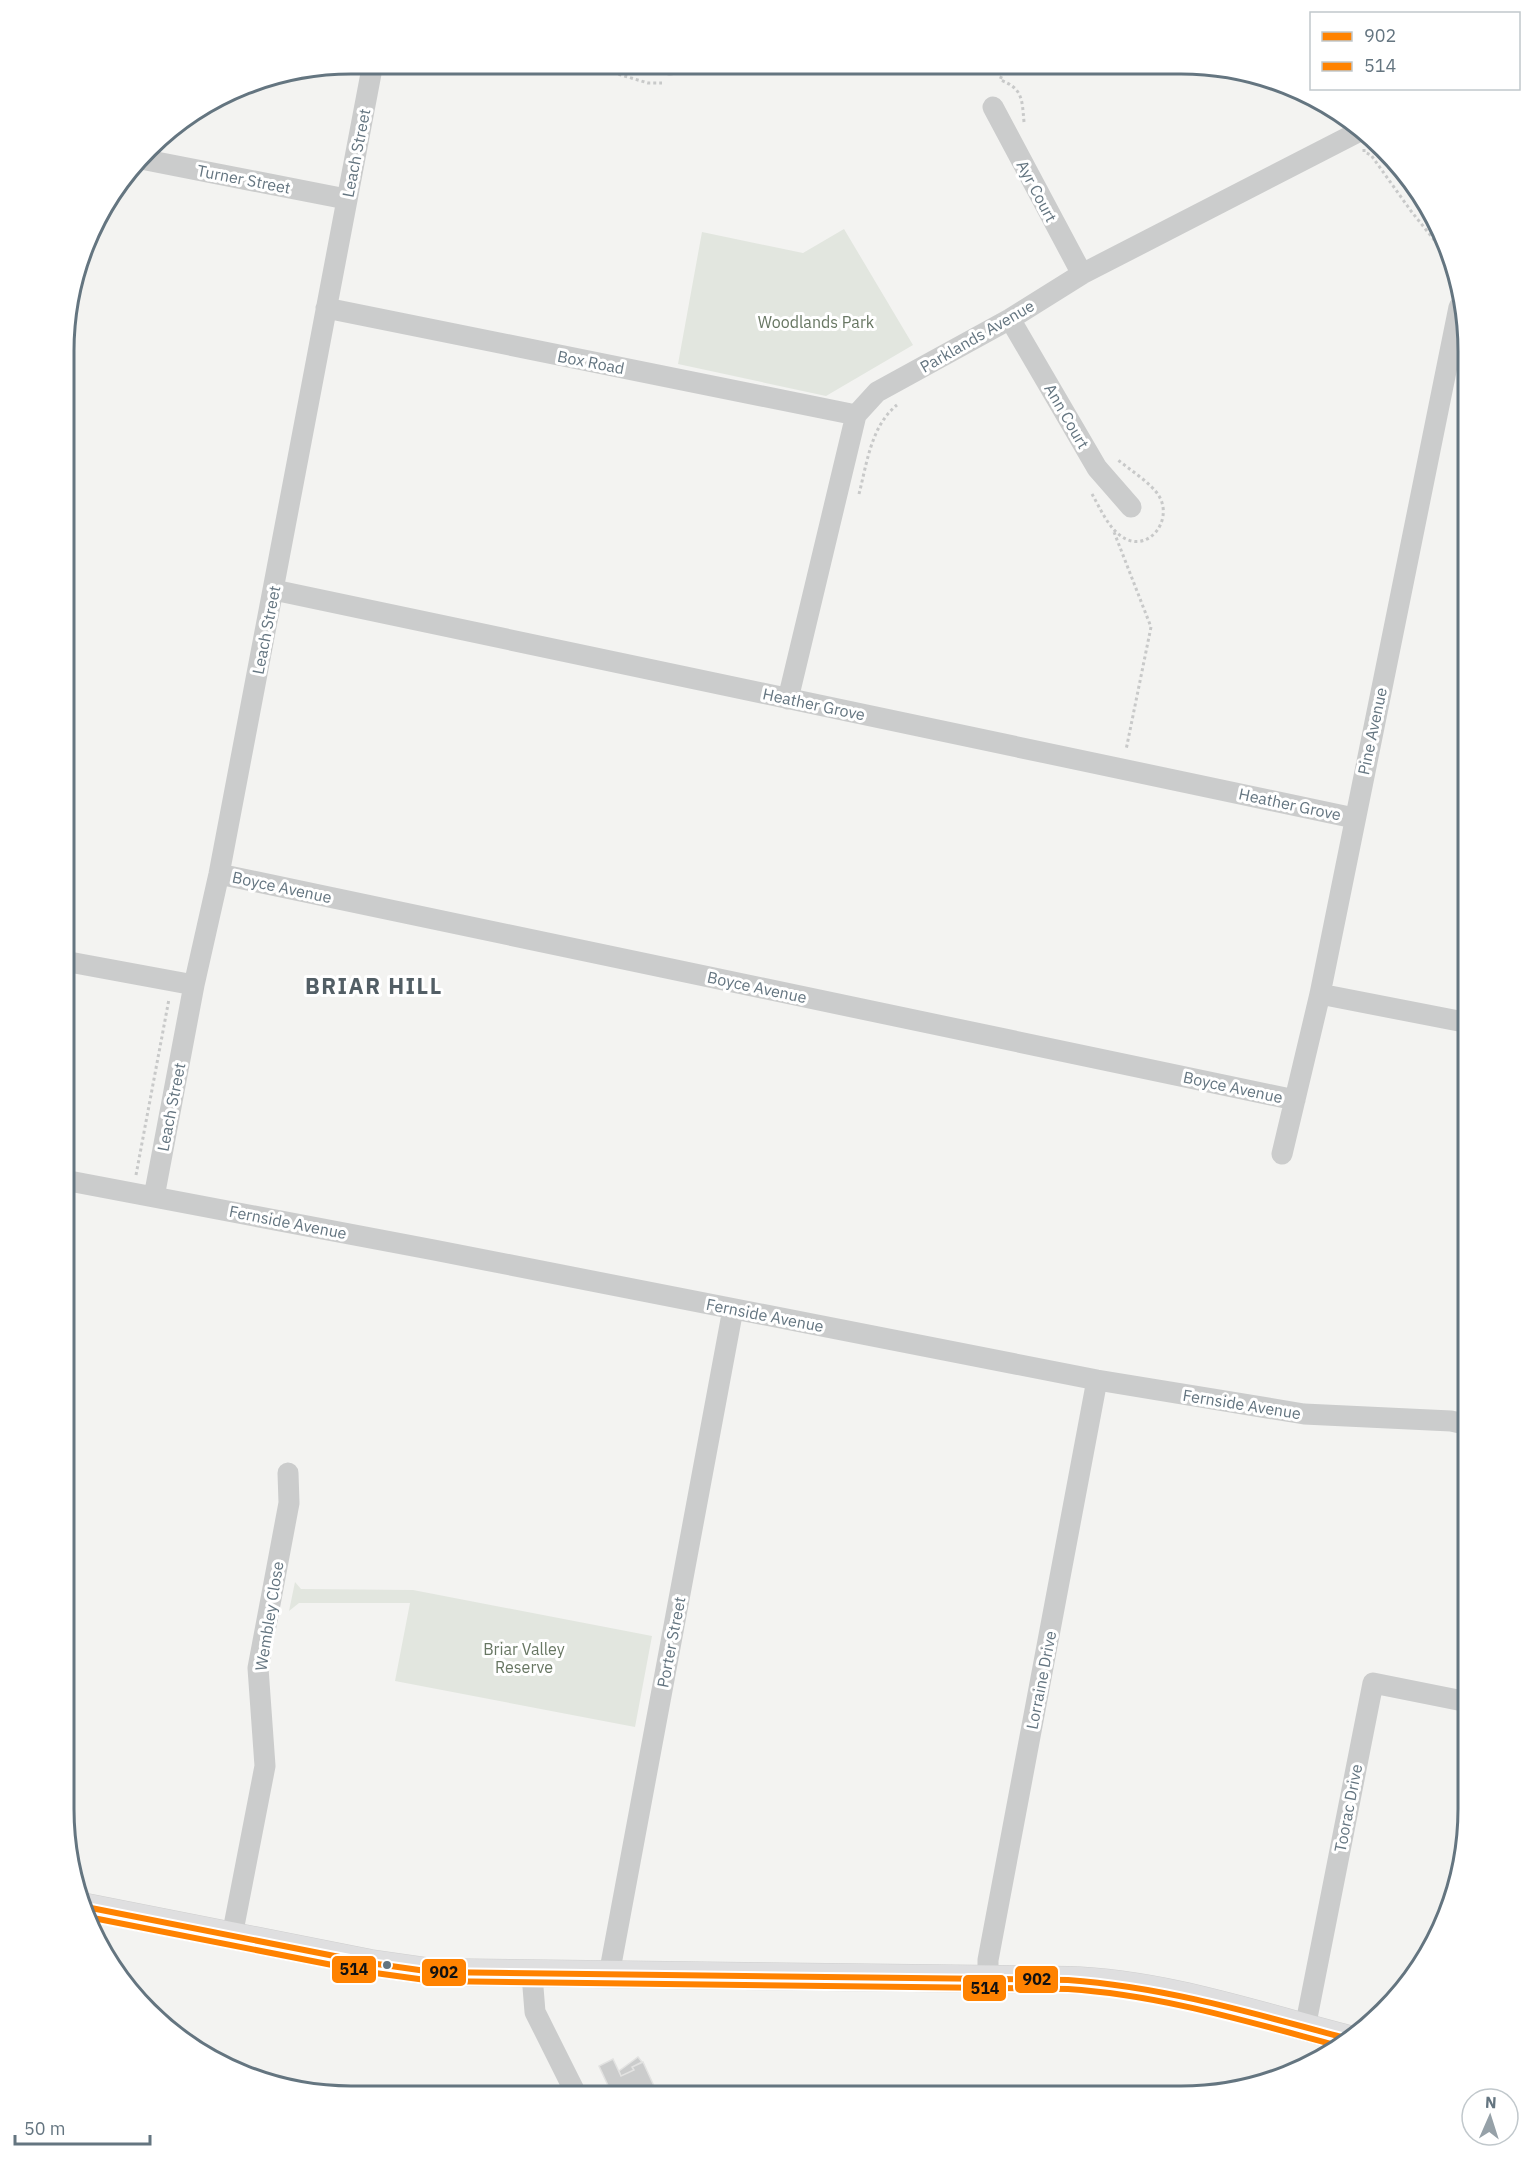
<svg xmlns="http://www.w3.org/2000/svg" width="1532" height="2159" font-family="'IBM Plex Sans',sans-serif">
  <style>
    .green { fill: #e2e6df }
    .building { fill: #cbcccc; stroke: #e2e2e1; stroke-width: 1.5 }
    .lines { fill: none; stroke-linecap: round; stroke-linejoin: round }
    .major-casing { stroke: #cfcfcf; stroke-width: 28 }
    .path { stroke: #c8c9c9; stroke-width: 3; stroke-dasharray: 3 3; stroke-linecap: butt }
    .minor { stroke: #cbcccc; stroke-width: 21 }
    .major { stroke: #dfdfe0; stroke-width: 27 }
    .bus-1-casing { stroke: #fff; stroke-width: 10 }
    .bus-2-casing { stroke: #fff; stroke-width: 10 }
    .bus-1 { stroke: #ff8200; stroke-width: 6 }
    .bus-2 { stroke: #ff8200; stroke-width: 6 }
    .bus-dot { fill: #647580; stroke: #fff; stroke-width: 2 }
    .labels { text-anchor: middle; stroke-width: 6; stroke-linejoin: round; paint-order: stroke }
    .street-label { font-size: 16px; fill: #647580; stroke: #fff }
    .park-label { font-size: 16px; fill: #687763; stroke: #fff }
    .district-label { font-size: 22px; font-weight: bold; letter-spacing: 1.5px; fill: #525e65; stroke: #fff }
    .rim { fill: none; stroke: #647580; stroke-width: 3 }
    .line-badge { stroke: #fff; stroke-width: 2 }
    .pale-badge-label { font-size: 16px; text-anchor: middle; font-weight: bold; fill: #111 }
  </style>
  <rect width="100%" height="100%" fill="#f3f3f1"/>
  <path class="green" d="M844,229L913,345L826,396L678,364L702,232L803,253Z
    M295,1582L301,1589L413,1590L652,1636L635,1727L395,1681L410,1603H299L289,1611Z"/>
  <path class="building" d="M63,1756L73,1758L63,1811Z
    M638,2057L642,2062L632,2067L634,2070L621,2076L619,2071Z
    M613,2059L621,2076L634,2070L632,2067L643,2062L654,2086L644,2090L643,2087L631,2094H612L599,2066Z"/>
  <g class="lines">
    <g class="major-casing">
      <path id="major" d="M86,1907L370,1963L433,1972L1068,1980C1164,1983 1256,2015 1349,2039"/>
    </g>
    <path class="path" d="M584,64L648,83H662
      M1006,65L1000,80C1023,88 1022,100 1024,122
      M1336,121L1340,113
      M1364,149V152L1371,155L1411,211L1447,256
      M859,494C867,463 871,426 897,405
      M1092,494C1100,508 1108,527 1121,536C1147,555 1174,521 1159,496C1152,484 1129,469 1118,460
      M1114,532L1151,627L1126,750
      M136,1175L169,999"/>
    <path class="minor" d="M667,64L670,65
      M993,107L1082,274
      M141,159L346,199
      M326,308L856,415
      M1010,319L1097,468L1131,507
      M274,590L1354,818
      M788,699L856,415L877,392L1010,319L1082,274L1362,130
      M219,874L1295,1100
      M64,961L194,985
      M1320,994L1469,1023
      M1282,1154L1320,994L1459,307
      M64,1180L434,1250L1097,1380L1304,1414L1451,1421L1469,1425
      M154,1197L194,985L219,874L373,63
      M232,1936L265,1766L258,1668L289,1503L288,1473
      M532,1975L535,2012L576,2094
      M609,1975L733,1309
      M988,1979V1960L1097,1380
      M1305,2028L1373,1683L1468,1702"/>
    <use href="#major" class="major"/>
    <g class="bus-1-casing">
      <path id="bus-1" d="M86,1907L370,1963L433,1972L1068,1980C1165,1987 1256,2014 1349,2039"/>
    </g>
    <g class="bus-2-casing">
      <path id="bus-2" d="M88,1917L368,1972L433,1981L1068,1989C1161,1995 1249,2022 1339,2046"/>
    </g>
    <use href="#bus-1" class="bus-1"/>
    <use href="#bus-2" class="bus-2"/>
  </g>
  <circle class="bus-dot" cx="387" cy="1965" r="5"/>
  <g class="labels">
    <g class="street-label">
      <text transform="translate(356 153) rotate(-79)" y="6">Leach Street</text>
      <text transform="translate(244 179) rotate(11)" y="6">Turner Street</text>
      <text transform="translate(1037 191) rotate(62)" y="6">Ayr Court</text>
      <text transform="translate(977 336) rotate(-30)" y="6">Parklands Avenue</text>
      <text transform="translate(591 362) rotate(11)" y="6">Box Road</text>
      <text transform="translate(1067 416) rotate(60)" y="6">Ann Court</text>
      <text transform="translate(266 630) rotate(-79)" y="6">Leach Street</text>
      <text transform="translate(814 704) rotate(12)" y="6">Heather Grove</text>
      <text transform="translate(1372 731) rotate(-78)" y="6">Pine Avenue</text>
      <text transform="translate(1290 804) rotate(12)" y="6">Heather Grove</text>
      <text transform="translate(282 887) rotate(12)" y="6">Boyce Avenue</text>
      <text transform="translate(757 987) rotate(12)" y="6">Boyce Avenue</text>
      <text transform="translate(1233 1087) rotate(12)" y="6">Boyce Avenue</text>
      <text transform="translate(171 1107) rotate(-79)" y="6">Leach Street</text>
      <text transform="translate(288 1222) rotate(11)" y="6">Fernside Avenue</text>
      <text transform="translate(765 1315) rotate(11)" y="6">Fernside Avenue</text>
      <text transform="translate(1242 1404) rotate(9)" y="6">Fernside Avenue</text>
      <text transform="translate(269 1616) rotate(-81)" y="6">Wembley Close</text>
      <text transform="translate(671 1642) rotate(-79)" y="6">Porter Street</text>
      <text transform="translate(1041 1680) rotate(-79)" y="6">Lorraine Drive</text>
      <text transform="translate(1348 1808) rotate(-79)" y="6">Toorac Drive</text>
    </g>
    <g class="park-label">
      <text x="816" y="328">Woodlands Park</text>
      <text x="524" y="1655">Briar Valley<tspan x="524" dy="18">Reserve</tspan></text>
    </g>
    <g class="district-label">
      <text x="374" y="994">BRIAR HILL</text>
    </g>
  </g>
  <path d="M0 0H1532V2159H0ZM351 74H1181A277 277 0 0 1 1458 351V1809A277 277 0 0 1 1181 2086H351A277 277 0 0 1 74 1809V351A277 277 0 0 1 351 74Z" fill="#fff" fill-rule="evenodd"/>
  <path class="rim" d="M351 74H1181A277 277 0 0 1 1458 351V1809A277 277 0 0 1 1181 2086H351A277 277 0 0 1 74 1809V351A277 277 0 0 1 351 74Z"/>
  <g class="line-badge">
    <rect x="331" y="1955" width="46" height="29" rx="6" fill="#ff8200"/>
    <rect x="421" y="1958" width="46" height="29" rx="6" fill="#ff8200"/>
    <rect x="1014" y="1965" width="45" height="29" rx="6" fill="#ff8200"/>
    <rect x="962" y="1974" width="45" height="28" rx="6" fill="#ff8200"/>
  </g>
  <g class="pale-badge-label">
    <text x="354" y="1975">514</text>
    <text x="444" y="1978">902</text>
    <text x="1037" y="1985">902</text>
    <text x="985" y="1994">514</text>
  </g>
  <rect x="1310" y="12" width="210" height="78" fill="#ffffff" stroke="#c1c8cc" stroke-width="1.5"/>
  <rect x="1322" y="32" width="30" height="9" fill="#ff8200" stroke="#c1c8cc" stroke-width="1.5"/>
  <text x="1364" y="42" font-size="18" fill="#647580">902</text>
  <rect x="1322" y="62" width="30" height="9" fill="#ff8200" stroke="#c1c8cc" stroke-width="1.5"/>
  <text x="1364" y="72" font-size="18" fill="#647580">514</text>
  <g transform="translate(1490 2117) rotate(3)"><circle r="28" fill="#ffffff" stroke="#c1c8cc" stroke-width="1.5"/>
  <path d="M0-4.5L10 22L0 15L-10 22Z" fill="#96a1a8"/>
  <text y="-9" font-size="16" font-weight="bold" text-anchor="middle" fill="#647580">N</text>
  </g>
  <path d="M15 2135v9h135v-9" fill="none" stroke="#647580" stroke-width="3"/>
  <text x="24" y="2135" font-size="18" fill="#647580" stroke="#ffffff" stroke-width="4.5" paint-order="stroke">50 m</text>
</svg>
